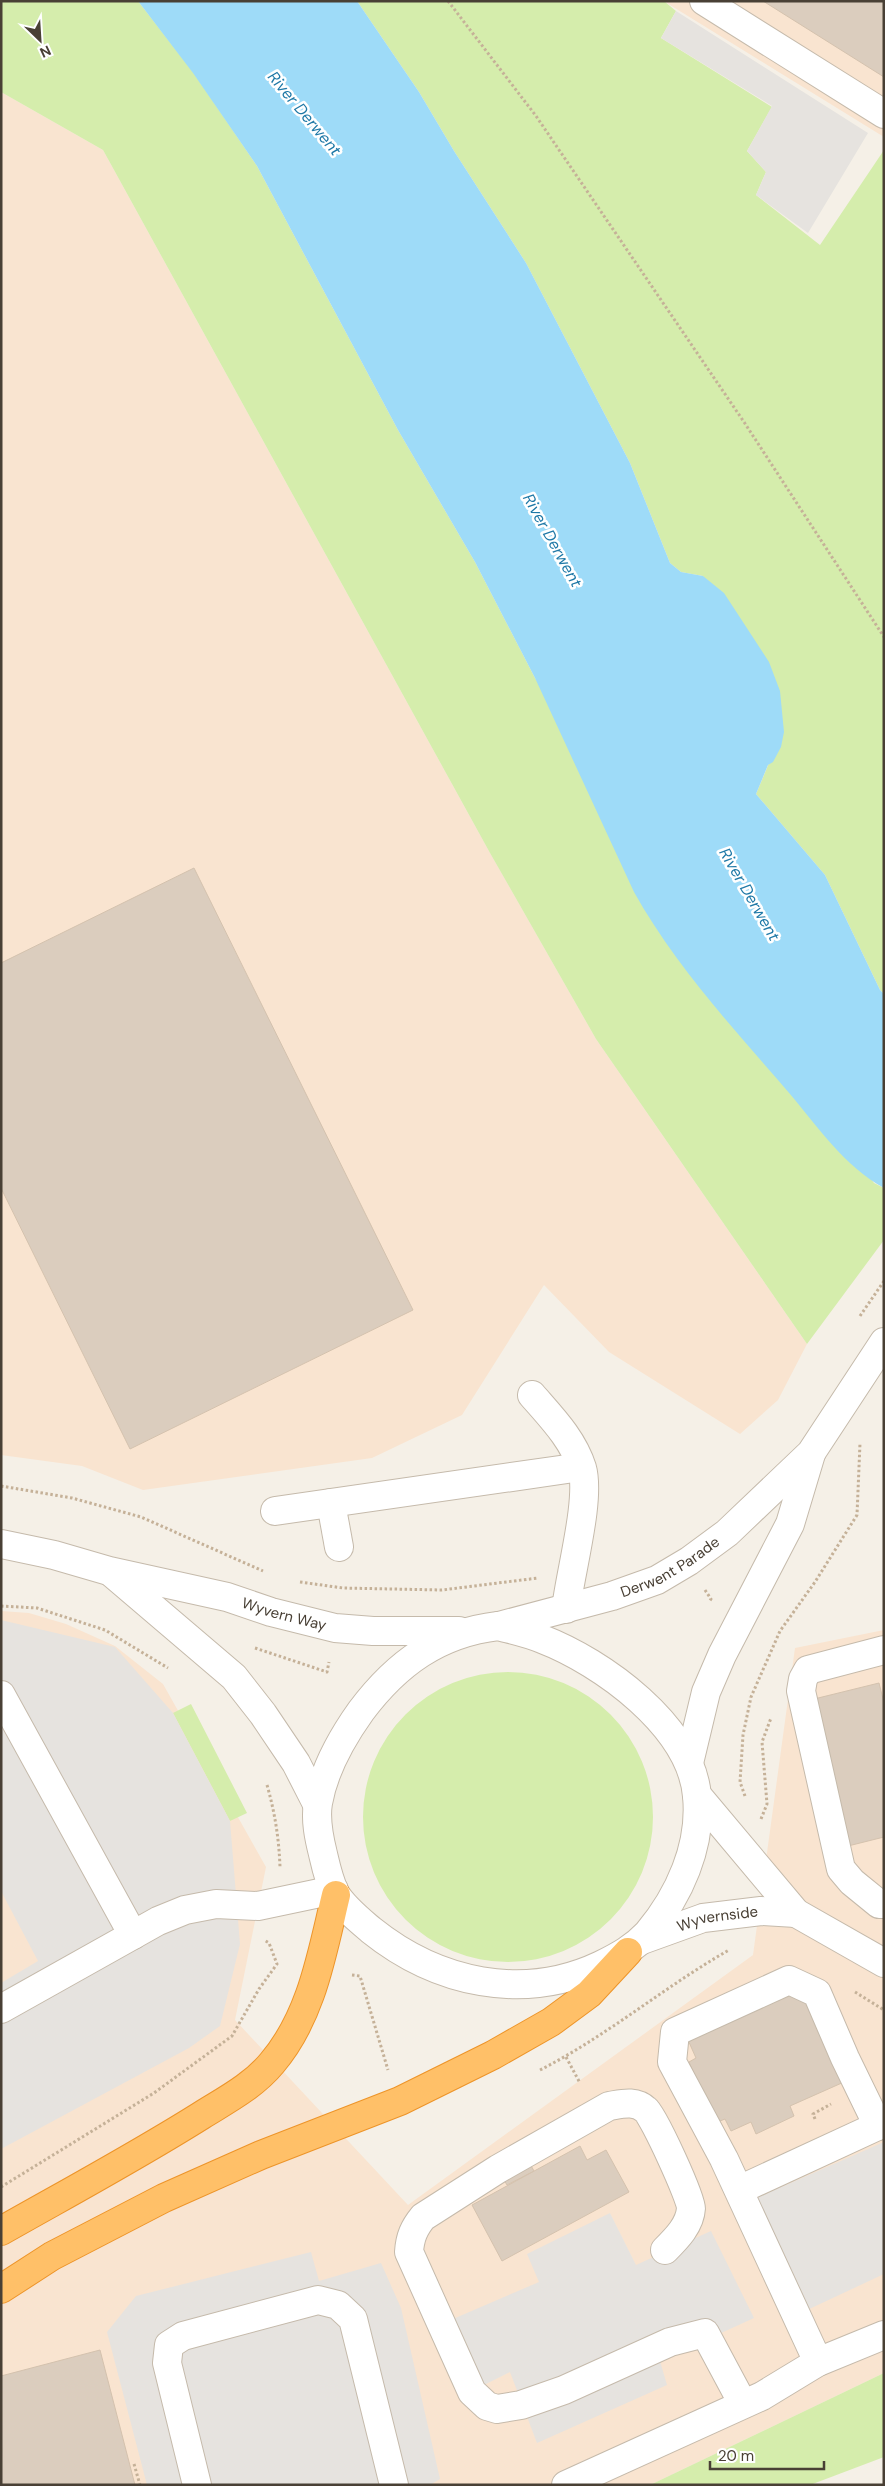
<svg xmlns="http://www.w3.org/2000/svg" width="885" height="2486" font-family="'DM Sans',sans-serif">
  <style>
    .commercial { fill: #f9e4d0 }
    .green { fill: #d5edac }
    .parking { fill: #e6e3df }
    .water { fill: #9edbf8 }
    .building { fill: #dbcdbe; stroke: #d4c2ae }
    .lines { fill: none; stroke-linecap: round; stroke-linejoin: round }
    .minor-casing { stroke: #c5baab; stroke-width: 30 }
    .highway-casing { stroke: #ed9429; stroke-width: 30 }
    .path { stroke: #c5b198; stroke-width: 3; stroke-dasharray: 2.5 2.5; stroke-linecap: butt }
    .minor { stroke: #fff; stroke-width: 28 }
    .highway { stroke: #ffc068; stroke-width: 28 }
    .labels { text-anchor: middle; stroke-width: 5; stroke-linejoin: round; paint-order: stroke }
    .street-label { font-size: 15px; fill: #494035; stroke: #fff }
    .water-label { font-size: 16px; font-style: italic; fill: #1f79a7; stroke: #fff }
  </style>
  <rect width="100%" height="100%" fill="#f5f0e7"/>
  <path class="commercial" d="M664,1H884V137L670,5Z
    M1,92L103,150L490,853L596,1039L807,1344L778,1400L740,1434L609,1352L544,1285L462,1415L372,1458L143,1490L82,1466L1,1455Z
    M1,1611L29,1613L66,1624L115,1646L163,1684L266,1867L235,2020L408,2205L753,1955L795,1648L884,1630V2373L650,2485H1Z"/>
  <path class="green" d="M1,1H138L193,72L257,166L398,430L475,562L535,678L874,1183L884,1188V1240L807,1344L596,1039L490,853L103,150L1,92Z
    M357,1H664L676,11L661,38L772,107L747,151L766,172L756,195L820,245L884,150V994L880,990L825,875L756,794L769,763L703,576L681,572L670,563L630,463L526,263L454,151L419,92Z
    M363 1817a145 145 0 1 1 290 0a145 145 0 1 1-290 0Z
    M191,1704L247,1813L230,1821L173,1713Z
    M884,2373V2457L810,2485H650Z"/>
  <path class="parking" d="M676,11L868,133L808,233L756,195L766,172L747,151L772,106L661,38Z
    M1,1620L115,1647L173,1713L230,1821L240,1944L220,2026L189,2048L1,2149V1983L38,1961L1,1891Z
    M884,2142V2274L805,2311L752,2200Z
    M610,2213L636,2265L711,2231L754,2318L660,2361L667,2385L537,2443L510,2372L482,2386L453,2319L539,2282L527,2254Z
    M311,2252L319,2281L381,2263L401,2308L440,2479L430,2485H147L107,2332L136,2296Z"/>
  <path class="water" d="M138,1H357L419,92L454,151L526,263L630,463L670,563L681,572L703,576L724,593L769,662L780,691L784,732L781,747L773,762L768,765L756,794L825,875L880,990L884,994V1188C845,1167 818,1127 790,1094C734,1029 676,967 634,892L535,678L475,562L398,430L257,166L193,73Z"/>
  <path class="building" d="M763,1H884V77Z
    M194,868L413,1310L130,1449L1,1188V963Z
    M879,1683L884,1703V1837L844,1847L810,1700Z
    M800,1988L844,2082L790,2106L794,2116L756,2134L751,2122L731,2131L725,2119L715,2123L689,2062L696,2058L688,2040Z
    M519,2144L534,2171L507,2185L492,2159Z
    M580,2146L587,2160L606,2150L629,2192L502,2261L472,2205Z
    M100,2350L135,2485H1V2376Z"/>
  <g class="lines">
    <g class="minor-casing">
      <g id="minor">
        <path d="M704,1L884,114"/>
        <path d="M532,1395C551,1417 573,1439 582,1468C591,1499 570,1573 566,1609"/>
        <path d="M331,1503L339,1547"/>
        <path d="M275,1511L581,1467"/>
        <path id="s1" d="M1,1544L54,1555L109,1571L227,1597L271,1612L335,1628L373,1631H459"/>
        <path d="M112,1573L234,1677L263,1714L296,1763L317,1804"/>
        <path d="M498,1626C513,1630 528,1633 542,1639C602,1662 691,1726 697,1796C702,1846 679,1896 648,1933C634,1948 619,1956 601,1965C523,2002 437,1983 371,1930C358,1919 343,1907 335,1893C329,1881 326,1867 323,1854C319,1838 315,1820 318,1803C324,1769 341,1739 361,1711C397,1663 439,1633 498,1626Z"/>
        <path id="s2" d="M499,1626L612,1596L657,1580L689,1561L727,1533L811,1453L884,1342"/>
        <path d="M884,1650L808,1670L803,1679L801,1691L841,1869L852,1882L879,1904H884"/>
        <path d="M1,1695L133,1935"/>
        <path d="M689,1763L706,1692L722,1655L790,1524L811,1454"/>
        <path d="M697,1795L796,1913L884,1963"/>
        <path id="s3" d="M642,1940L703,1918L761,1911L796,1913"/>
        <path d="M1,2009L158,1921L185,1910L216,1904L258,1906L334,1890"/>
        <path d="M739,2190L884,2123"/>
        <path d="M665,2250C677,2238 690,2225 691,2208C692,2200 653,2115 646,2110C635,2100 622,2104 609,2106L498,2169L423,2217C414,2228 410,2237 409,2252L472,2392L487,2406L497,2409L521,2405L564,2390L670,2342L705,2333L743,2404"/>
        <path d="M818,2362L724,2159L672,2062L675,2032L789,1980L817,1993L845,2058L878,2126"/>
        <path d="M197,2485L167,2363L169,2345L183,2336L318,2300L338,2305L353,2319L394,2485"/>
        <path d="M566,2485L762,2396L818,2362L884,2335"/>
      </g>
    </g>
    <g class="highway-casing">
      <path id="highway" d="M1,2231C68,2193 137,2156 202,2115C226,2100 253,2086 272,2063C312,2016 322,1953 336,1895
        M1,2289L52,2256L164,2198L261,2155L400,2101L493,2055L551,2022L589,1994L628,1952"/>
    </g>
    <path class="path" d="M448,1L536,116L744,422L884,637
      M860,1316L884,1281
      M1,1486L72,1498L141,1517L263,1571
      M300,1582L343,1588L442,1590L538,1578
      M705,1590L711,1599L709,1602
      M1,1606L37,1608L105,1630L168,1668
      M255,1648L327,1672L329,1662
      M267,1785C275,1813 279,1839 280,1867
      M745,1796L740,1782L743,1735L751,1697L780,1631L815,1582L857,1515L860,1443
      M761,1819L767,1804L762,1742L771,1718
      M352,1975L360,1976L388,2070
      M855,1992L884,2010
      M566,2057L580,2083
      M540,2070C607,2036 664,1987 729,1950
      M815,2119L813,2114L831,2104
      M1,2187L154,2093L232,2036L259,1989L277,1964L269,1943L264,1940
      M134,2464L140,2485"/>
    <use href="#minor" class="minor"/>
    <use href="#highway" class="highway"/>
  </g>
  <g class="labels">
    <g class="street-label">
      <text dy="5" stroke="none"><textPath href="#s2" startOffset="182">Derwent Parade</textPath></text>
      <text dy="5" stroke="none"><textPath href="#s1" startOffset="292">Wyvern Way</textPath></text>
      <text dy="5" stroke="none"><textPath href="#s3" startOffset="79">Wyvernside</textPath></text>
    </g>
    <g class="water-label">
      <text transform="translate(305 113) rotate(50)" y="6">River Derwent</text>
      <text transform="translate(553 540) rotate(61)" y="6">River Derwent</text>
      <text transform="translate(750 894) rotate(60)" y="6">River Derwent</text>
    </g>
  </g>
  <rect width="885" height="2486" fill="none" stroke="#494035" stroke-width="5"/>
  <g transform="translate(40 40) rotate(155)" stroke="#ffffff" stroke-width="4" paint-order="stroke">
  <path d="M0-4L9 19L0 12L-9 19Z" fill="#494035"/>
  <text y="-8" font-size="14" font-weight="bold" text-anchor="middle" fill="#494035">N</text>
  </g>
  <path d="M710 2461v8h114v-8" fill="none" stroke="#494035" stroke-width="2.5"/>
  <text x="718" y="2461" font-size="15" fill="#494035" stroke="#ffffff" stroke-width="4" paint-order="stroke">20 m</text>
</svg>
